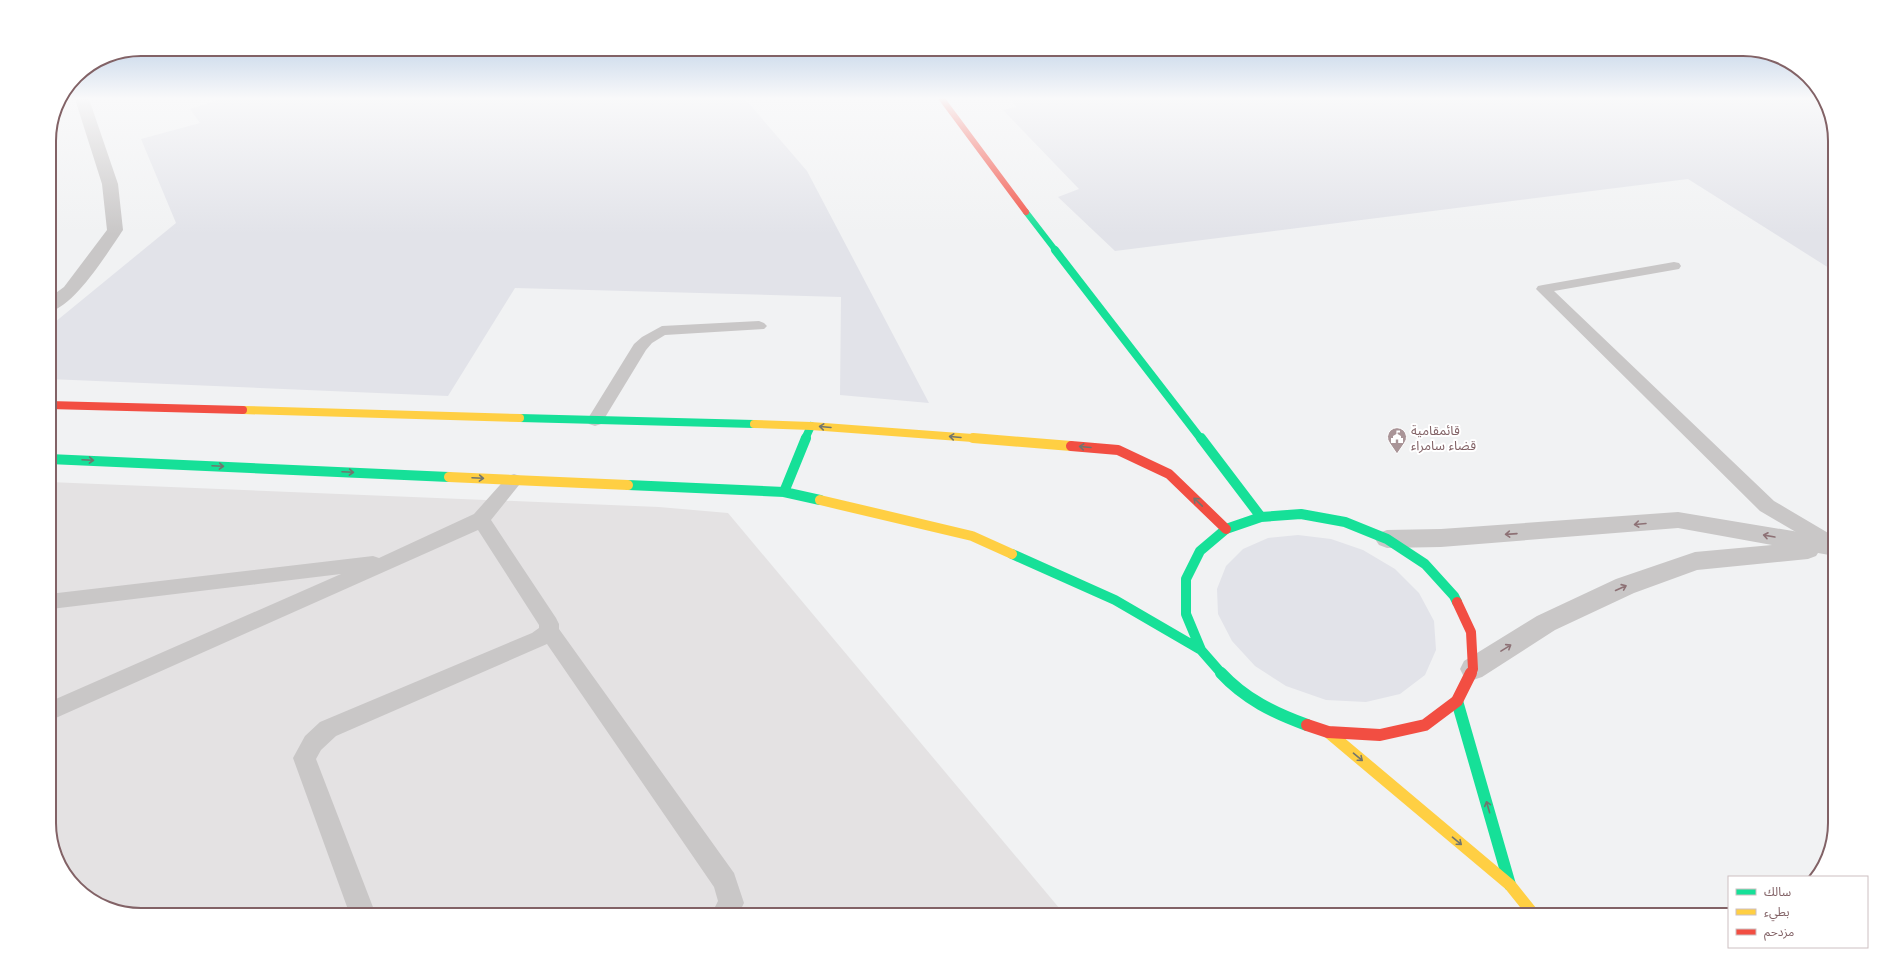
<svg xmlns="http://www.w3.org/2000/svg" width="1884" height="964" font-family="Arial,'Noto Sans Arabic',sans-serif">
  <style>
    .built { fill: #e4e2e3 }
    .green { fill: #e2e3e9 }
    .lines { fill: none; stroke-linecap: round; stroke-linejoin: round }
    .lane { fill: #c9c7c7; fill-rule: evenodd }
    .street { fill: #c9c7c7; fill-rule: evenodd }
    .fast-far3 { stroke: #16e098; stroke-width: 6 }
    .fast-far2 { stroke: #16e098; stroke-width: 8 }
    .fast-far1 { stroke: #16e098; stroke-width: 10 }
    .fast { stroke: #16e098; stroke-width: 12 }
    .slow-far2 { stroke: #ffcf43; stroke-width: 8 }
    .slow-far1 { stroke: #ffcf43; stroke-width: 10 }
    .slow { stroke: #ffcf43; stroke-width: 12 }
    .jam-far3 { stroke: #f24e42; stroke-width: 6 }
    .jam-far2 { stroke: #f24e42; stroke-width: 8 }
    .jam-far1 { stroke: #f24e42; stroke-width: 10 }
    .jam { stroke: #f24e42; stroke-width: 12 }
    .oneway { stroke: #72756e }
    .oneway2 { stroke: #8d7175 }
    .labels { text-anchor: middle; stroke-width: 4; stroke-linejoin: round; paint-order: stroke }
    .poi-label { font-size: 13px; fill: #826266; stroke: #fff; text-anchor: start }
    .rim { fill: none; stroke: #826266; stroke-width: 2 }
  </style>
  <rect width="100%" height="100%" fill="#f1f2f3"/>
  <path class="built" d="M49,482L659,507L728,513L1065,915H141L101,906L65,874L49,829Z"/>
  <path class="green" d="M215,99H745L807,171L929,403L840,395L841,297L515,288L448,396L49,379V327L176,223L141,139L200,123L190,109L215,101Z
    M1010,99H1823L1835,135V267L1829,268L1688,179L1115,251L1058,197L1079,189L1003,110L1016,107Z
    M1298,535L1331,539L1363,550L1395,569L1419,593L1434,621L1436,650L1425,675L1400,694L1366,702L1326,700L1286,686L1255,666L1232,641L1218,614L1217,589L1226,566L1243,549L1268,538Z"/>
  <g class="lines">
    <path class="lane" d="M1674,262L1679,263L1681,266L1679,269L1554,291L1774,501L1835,537V553L1828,551L1760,511L1536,289L1538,286L1543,285Z
      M759,321L764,323L767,326L764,329L665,335L652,343L646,350L601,424L595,426L589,424L587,420L634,344L642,337L662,326Z
      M514,474L520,476L523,480L491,520L556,618L559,624V629L734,873L744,903L738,915H711L718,901L714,887L547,644L336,736L321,750L316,759L376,915H350L293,758L305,736L320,722L532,633L539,628V625L478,530L49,721V702L341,574L51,609L49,608V594L373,556L379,558L474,514L508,476Z"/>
    <path class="street" d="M75,99H89L118,184L123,230C108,252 75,306 49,312V298L64,287L107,230L102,184Z
      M1678,512L1835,538V556L1818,553L1816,556L1808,559L1697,570L1634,593L1555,630L1482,677L1473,680L1464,677L1460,669L1464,661L1537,616L1616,579L1695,552L1772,545L1678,528L1441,547L1387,548L1379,545L1375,539L1379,533L1387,530L1441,529Z"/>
    <path class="fast-far3" d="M1026,212L1056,251"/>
    <path class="fast-far2" d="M1055,250L1201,439
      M520,418L754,424
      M805,439L811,426"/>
    <path class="fast-far1" d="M1201,438L1261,517
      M49,459L449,477
      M628,485L784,492L820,500
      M784,492L806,438
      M1301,514L1345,522L1387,539L1425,564L1454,596L1457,602
      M1012,554L1115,600L1201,650
      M1222,674L1201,650L1186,614V579L1200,551L1226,529L1261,517L1301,514"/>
    <path class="fast" d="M1221,673C1245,699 1274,713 1307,725
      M1457,701L1510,885"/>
    <path class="slow-far2" d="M243,410L520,418
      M754,424L811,426L986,439"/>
    <path class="slow-far1" d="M973,438L1071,446
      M449,477L628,485
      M820,500L972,536L1012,554"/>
    <path class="slow" d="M1328,732L1510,885L1534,915"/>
    <path class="jam-far3" d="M942,99L1026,212"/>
    <path class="jam-far2" d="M49,405L243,410"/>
    <path class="jam-far1" d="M1071,446L1118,450L1169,474L1226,529
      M1457,602L1471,632L1473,669L1471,674"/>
    <path class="jam" d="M1307,725L1328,732L1380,735L1425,725L1457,701L1471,673"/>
  </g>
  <defs><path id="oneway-shaft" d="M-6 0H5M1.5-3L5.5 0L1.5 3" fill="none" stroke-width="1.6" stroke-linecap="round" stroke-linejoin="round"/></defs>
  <g class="oneway">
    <use href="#oneway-shaft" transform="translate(825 427) rotate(-175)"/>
    <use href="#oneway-shaft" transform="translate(955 437) rotate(-175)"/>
    <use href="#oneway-shaft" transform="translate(1085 447) rotate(-175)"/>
    <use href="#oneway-shaft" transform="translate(88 460) rotate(3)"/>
    <use href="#oneway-shaft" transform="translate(218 466) rotate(3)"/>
    <use href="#oneway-shaft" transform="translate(348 472) rotate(3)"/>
    <use href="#oneway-shaft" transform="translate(478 478) rotate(3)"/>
    <use href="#oneway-shaft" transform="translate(1198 502) rotate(-136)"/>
    <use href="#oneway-shaft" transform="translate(1358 757) rotate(40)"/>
    <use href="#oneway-shaft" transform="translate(1488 807) rotate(-106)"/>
    <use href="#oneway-shaft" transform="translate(1457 841) rotate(40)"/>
  </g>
  <g class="oneway2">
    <use href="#oneway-shaft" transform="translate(1640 524) rotate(175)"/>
    <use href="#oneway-shaft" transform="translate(1511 534) rotate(176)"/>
    <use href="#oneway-shaft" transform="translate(1769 536) rotate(-170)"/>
    <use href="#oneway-shaft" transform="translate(1621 588) rotate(-24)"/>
    <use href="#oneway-shaft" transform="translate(1506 648) rotate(-32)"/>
  </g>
  <linearGradient id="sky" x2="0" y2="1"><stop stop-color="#a1bdde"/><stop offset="0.42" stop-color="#f9f9fa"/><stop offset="1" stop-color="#f9f9fa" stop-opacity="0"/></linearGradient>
  <rect width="1884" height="234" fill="url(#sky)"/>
  <defs>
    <g id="civic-pin" transform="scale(1)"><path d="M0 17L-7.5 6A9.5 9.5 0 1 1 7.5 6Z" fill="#a99497" stroke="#fff"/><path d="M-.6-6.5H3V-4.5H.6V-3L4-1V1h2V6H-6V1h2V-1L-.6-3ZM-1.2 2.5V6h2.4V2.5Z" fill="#fff"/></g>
  </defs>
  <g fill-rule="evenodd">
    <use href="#civic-pin" x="1397" y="437"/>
  </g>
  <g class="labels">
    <g class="poi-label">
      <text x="1411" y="435">قائمقامية<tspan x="1411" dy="15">قضاء سامراء</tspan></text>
    </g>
  </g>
  <path d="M0 0H1884V964H0ZM141 56H1743A85 85 0 0 1 1828 141V823A85 85 0 0 1 1743 908H141A85 85 0 0 1 56 823V141A85 85 0 0 1 141 56Z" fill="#fff" fill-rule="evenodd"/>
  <path class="rim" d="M141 56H1743A85 85 0 0 1 1828 141V823A85 85 0 0 1 1743 908H141A85 85 0 0 1 56 823V141A85 85 0 0 1 141 56Z"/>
  <rect x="1728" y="876" width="140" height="72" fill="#ffffff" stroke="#cdc0c2"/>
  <rect x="1736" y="889" width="20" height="6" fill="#16e098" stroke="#cdc0c2"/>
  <text x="1764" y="896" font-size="12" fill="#826266">سالك</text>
  <rect x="1736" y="909" width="20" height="6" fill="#ffcf43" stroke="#cdc0c2"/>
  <text x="1764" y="916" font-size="12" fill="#826266">بطيء</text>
  <rect x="1736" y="929" width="20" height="6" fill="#f24e42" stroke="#cdc0c2"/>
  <text x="1764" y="936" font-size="12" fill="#826266">مزدحم</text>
</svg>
